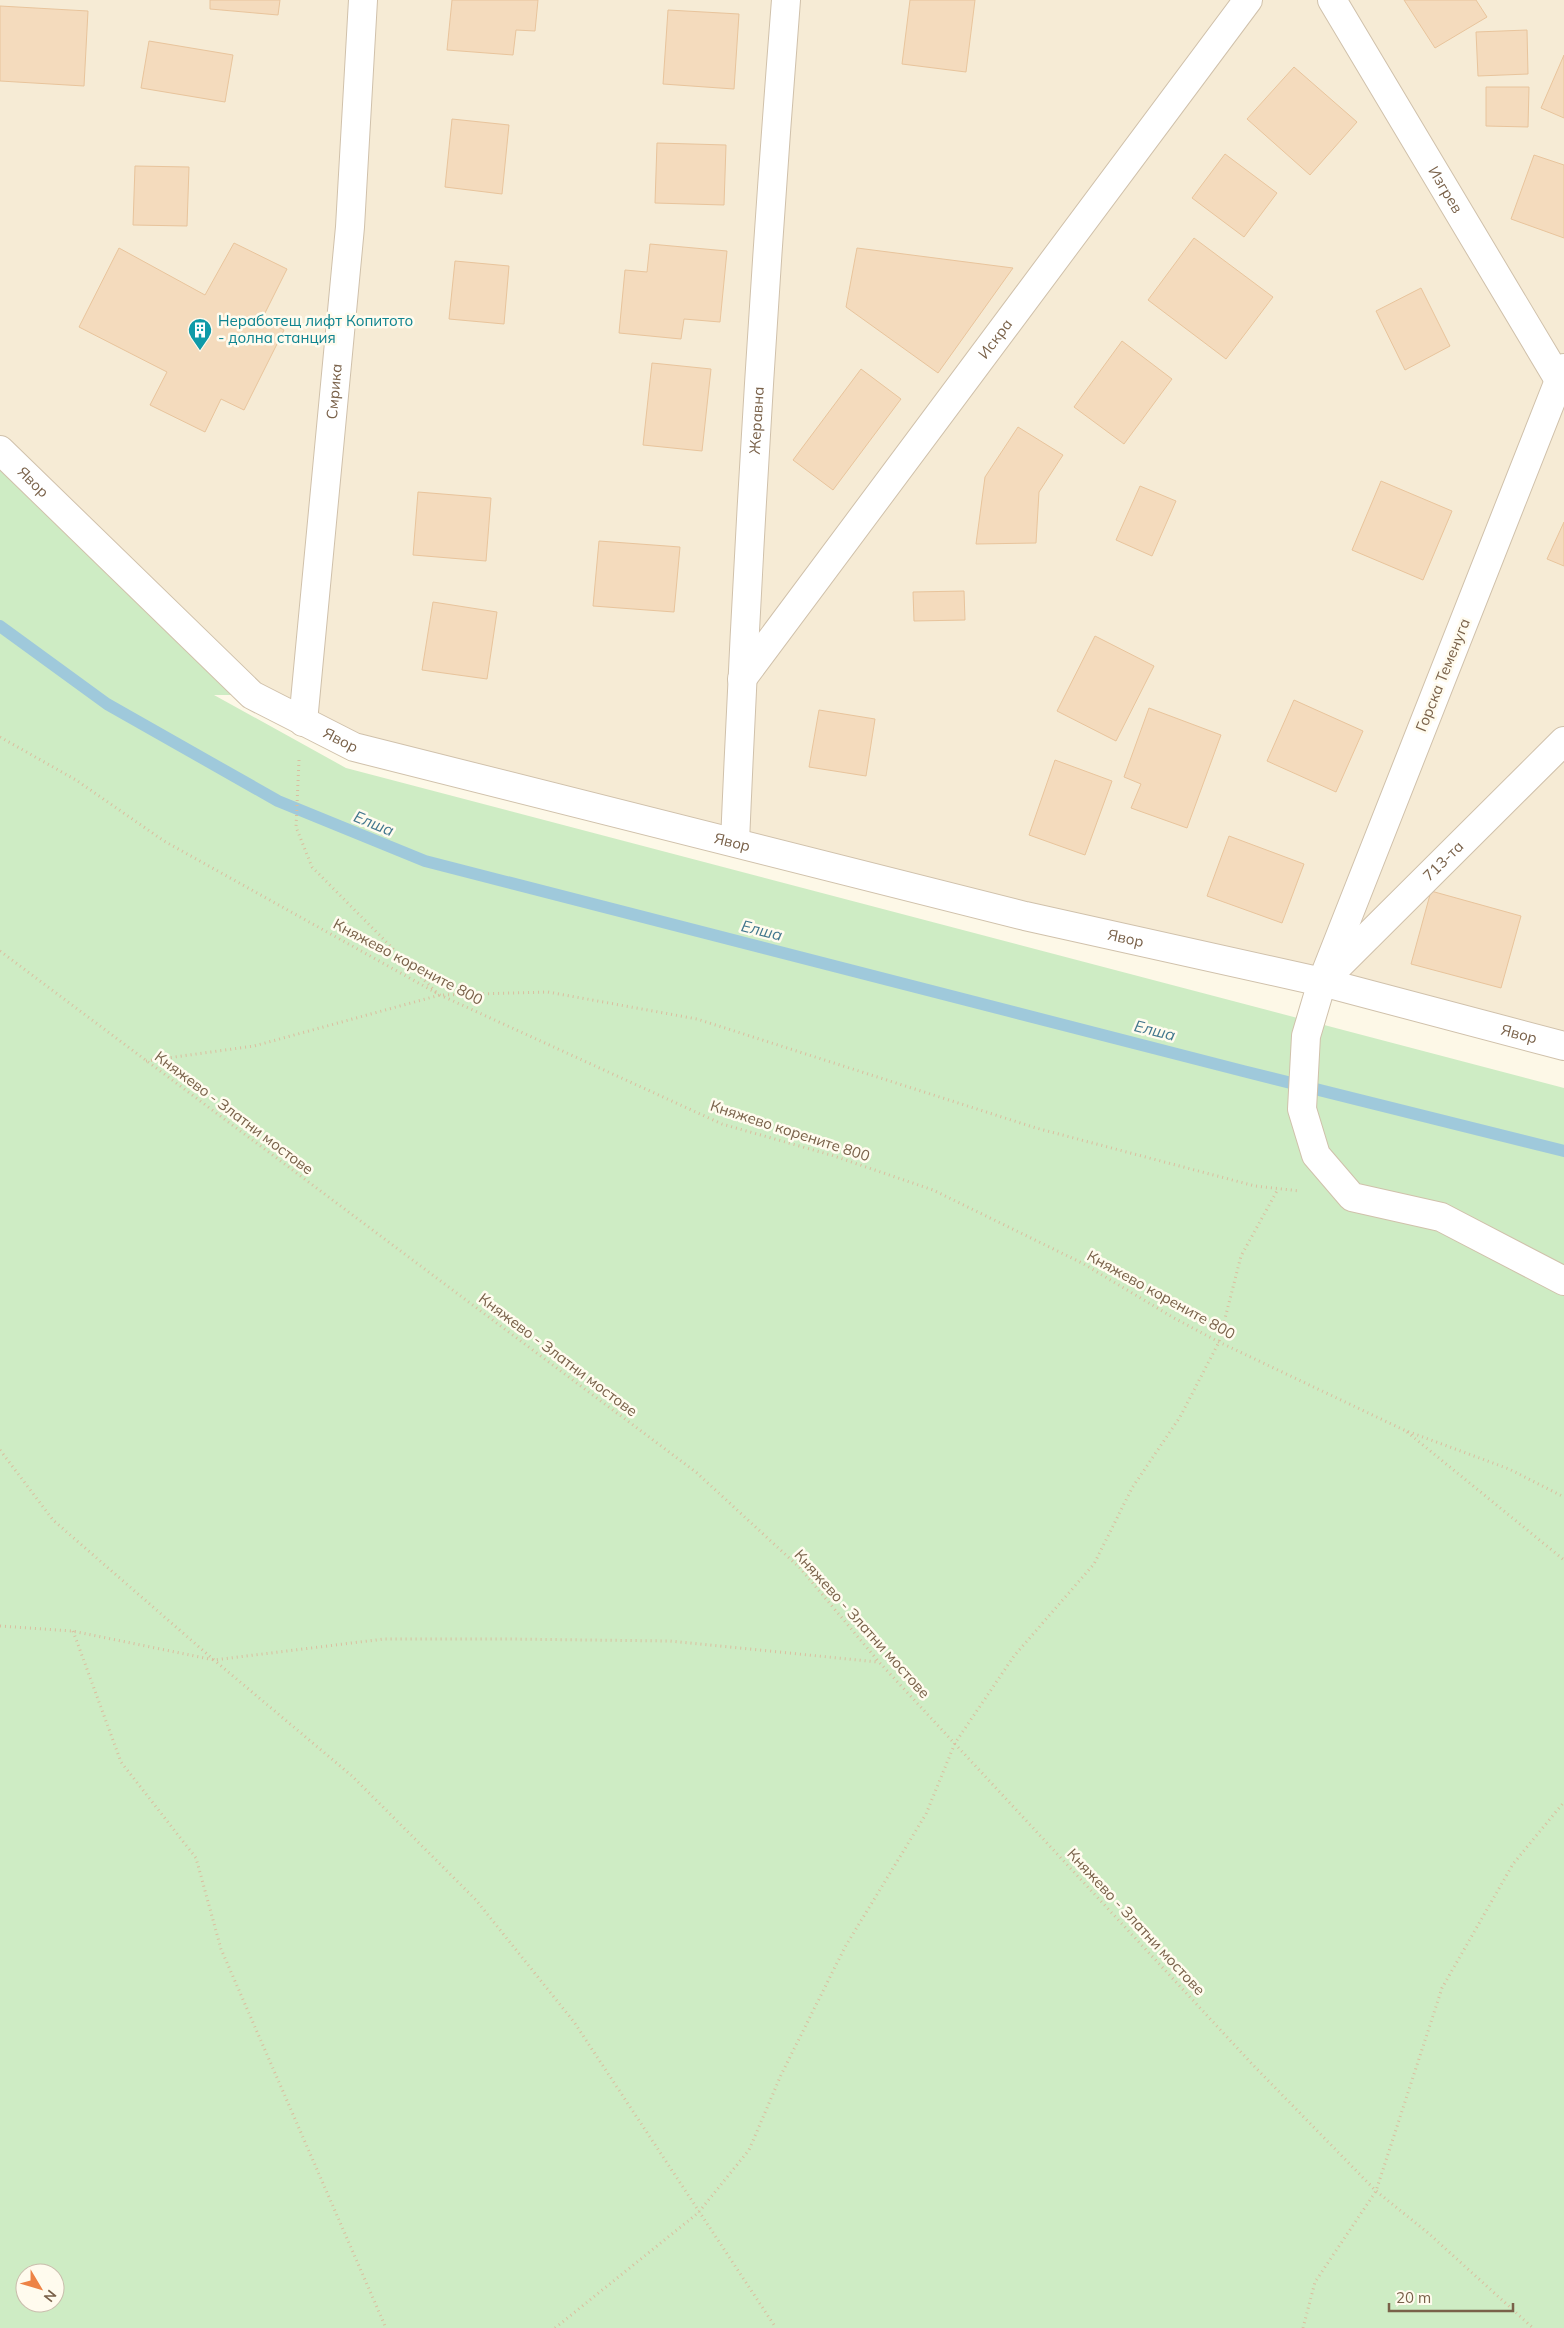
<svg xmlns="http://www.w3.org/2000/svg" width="1564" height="2328" font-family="Mulish,sans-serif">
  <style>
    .residential { fill: #f6ebd5 }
    .green { fill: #ceecc4; fill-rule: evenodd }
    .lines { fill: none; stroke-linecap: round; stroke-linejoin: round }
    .stream { stroke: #9fc9db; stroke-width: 12 }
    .building { fill: #f4dbbd; stroke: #e8c49c }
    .street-casing { stroke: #d0c1ab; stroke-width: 30 }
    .path { stroke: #dabe9f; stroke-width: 3; stroke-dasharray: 1 4; stroke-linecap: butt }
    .street { stroke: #fff; stroke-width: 28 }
    .labels { text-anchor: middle; stroke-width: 5; stroke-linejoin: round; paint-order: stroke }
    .street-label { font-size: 15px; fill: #796149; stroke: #fffbee }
    .culture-label { font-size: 15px; fill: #0d838f; stroke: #fffbee; text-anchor: start }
    .water-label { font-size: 16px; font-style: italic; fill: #41768d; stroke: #fffbee }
  </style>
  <rect width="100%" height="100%" fill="#fdf8e7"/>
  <path class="residential" d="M0,0H1564V1046L303,722L28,478L0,437Z"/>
  <path class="green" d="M0,457L252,695H214L346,768L1564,1088V2328H0ZM25,2273H55V2303H25Z"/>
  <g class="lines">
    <path class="stream" d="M0,626L107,704L278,801L425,861L1243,1071L1564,1151"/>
  </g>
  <path class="building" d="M210,0H280L278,15L210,9Z
    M452,0H538L535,31L516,30L513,55L447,50Z
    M910,0H975L966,72L902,64Z
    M1404,0H1476L1487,17L1435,48Z
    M0,6L88,11L84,86L0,81Z
    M668,10L739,14L734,89L663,84Z
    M1527,30L1528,74L1478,76L1476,32Z
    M149,41L233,55L225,102L141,88Z
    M1564,55V118L1541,108Z
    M1294,67L1357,122L1310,175L1247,119Z
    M1486,87H1529L1528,127L1486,126Z
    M452,119L509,125L502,194L445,187Z
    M657,143L726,145L724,205L655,203Z
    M1225,154L1277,193L1244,237L1192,198Z
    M1534,155L1564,165V238L1511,219Z
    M135,166L189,167L187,226L133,225Z
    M1194,238L1273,297L1226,359L1148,300Z
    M234,243L287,269L262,319L284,330L244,410L221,399L205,432L150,405L167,372L79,327L119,248L205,295Z
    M650,244L727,251L720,322L684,319L681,339L619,333L625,270L647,272Z
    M857,248L1013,268L938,373L846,307Z
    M455,261L509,266L504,324L449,319Z
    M1421,288L1450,346L1405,370L1376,311Z
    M1122,341L1172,379L1124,444L1074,407Z
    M652,363L711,369L702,451L643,445Z
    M861,369L901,399L833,490L793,460Z
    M1018,427L1063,455L1039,492L1036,543L976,544L985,477Z
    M1381,481L1452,511L1423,580L1352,550Z
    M1140,486L1176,501L1152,556L1116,540Z
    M418,492L491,498L486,561L413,555Z
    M1564,522V566L1547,559Z
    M599,541L680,547L674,612L593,606Z
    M964,591L965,620L914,621L913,592Z
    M433,602L497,612L487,679L422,670Z
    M1095,636L1154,666L1116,741L1057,711Z
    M1294,700L1363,731L1336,792L1267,761Z
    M1149,708L1221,735L1187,828L1131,808L1141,784L1124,777Z
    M819,710L875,719L866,776L809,767Z
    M1055,760L1112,781L1085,855L1029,835Z
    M1229,836L1304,864L1282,923L1207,896Z
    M1431,891L1521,916L1501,988L1411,964Z"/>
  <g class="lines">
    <g class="street-casing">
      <g id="street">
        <path id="s1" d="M1332,0L1559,380"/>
        <path d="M1564,368L1322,982L1306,1036L1302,1109L1316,1155L1352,1197L1441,1217L1564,1281"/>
        <path id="s2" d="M0,450L252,695L354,747L1025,916L1322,982L1564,1046"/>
        <path id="s3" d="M742,679L1248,0"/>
        <path id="s4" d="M303,722L350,227L363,0"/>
        <path id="s5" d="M735,842C747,561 764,280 786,0"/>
        <path id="s6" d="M1330,974L1564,741"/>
      </g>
    </g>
    <path class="path" d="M0,737L76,780L164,841L440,995L722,1124L831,1155L933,1190L1082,1263L1174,1318L1219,1342L1404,1430L1509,1469L1564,1497
      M299,760L296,827L312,867L436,992
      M0,951L697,1473L800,1568L879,1662L1253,2065L1376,2191L1427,2232L1533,2328
      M146,1061L254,1046L440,995L548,992L697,1019L1036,1128L1255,1186L1300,1191
      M1407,1432L1564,1560
      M0,1450L53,1520L214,1660L352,1776L476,1900L574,2022L776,2328
      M0,1626L72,1631L214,1660L384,1639H510L670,1641L878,1662
      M73,1631L121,1762L196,1858L221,1949L386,2328
      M555,2328L698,2213L749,2150L781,2075L845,1947L926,1814L955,1743L1014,1656L1094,1564L1132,1488L1180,1417L1219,1342L1241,1256L1278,1189
      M1303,2328L1315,2282L1376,2191L1442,1988L1513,1864L1564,1802"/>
    <use href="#street" class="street"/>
  </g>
  <defs>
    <g id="building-pin" transform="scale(1.25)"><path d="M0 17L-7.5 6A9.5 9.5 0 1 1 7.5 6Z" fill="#0f9aa8" stroke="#fffbee"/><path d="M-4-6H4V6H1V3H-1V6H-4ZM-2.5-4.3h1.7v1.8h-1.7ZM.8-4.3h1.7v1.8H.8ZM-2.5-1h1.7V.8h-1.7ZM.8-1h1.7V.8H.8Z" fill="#fff"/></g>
  </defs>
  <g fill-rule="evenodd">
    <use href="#building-pin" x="200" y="330"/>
  </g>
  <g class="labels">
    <g class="street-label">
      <text dy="5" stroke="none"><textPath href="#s1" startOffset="221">Изгрев</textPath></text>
      <text dy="5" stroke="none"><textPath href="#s3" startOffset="424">Искра</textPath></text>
      <text dy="5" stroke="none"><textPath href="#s4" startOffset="332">Смрика</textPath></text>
      <text dy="5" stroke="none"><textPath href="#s5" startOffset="422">Жеравна</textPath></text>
      <text dy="5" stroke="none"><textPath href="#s2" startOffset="46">Явор</textPath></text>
      <text transform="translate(1443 675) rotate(-68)" y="5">Горска Теменуга</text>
      <text dy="5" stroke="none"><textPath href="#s2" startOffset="451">Явор</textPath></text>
      <text dy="5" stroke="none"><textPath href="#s2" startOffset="856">Явор</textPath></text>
      <text dy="5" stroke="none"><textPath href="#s6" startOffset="160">713-та</textPath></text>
      <text dy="5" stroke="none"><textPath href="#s2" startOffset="1261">Явор</textPath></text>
      <text transform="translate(408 962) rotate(28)" y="5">Княжево корените 800</text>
      <text dy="5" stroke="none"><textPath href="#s2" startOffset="1666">Явор</textPath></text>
      <text transform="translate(234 1113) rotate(37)" y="5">Княжево - Златни мостове</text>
      <text transform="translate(790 1131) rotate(18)" y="5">Княжево корените 800</text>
      <text transform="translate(1161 1295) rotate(29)" y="5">Княжево корените 800</text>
      <text transform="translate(558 1355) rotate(37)" y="5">Княжево - Златни мостове</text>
      <text transform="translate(862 1624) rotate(48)" y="5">Княжево - Златни мостове</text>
      <text transform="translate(1136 1922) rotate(47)" y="5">Княжево - Златни мостове</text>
    </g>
    <g class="culture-label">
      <text x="218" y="326">Неработещ лифт Копитото<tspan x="218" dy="17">- долна станция</tspan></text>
    </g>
    <g class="water-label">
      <text transform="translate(374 823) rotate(22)" y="6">Елша</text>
      <text transform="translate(762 930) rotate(14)" y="6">Елша</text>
      <text transform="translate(1155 1030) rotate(14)" y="6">Елша</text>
    </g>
  </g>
  <g transform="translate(40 2288) rotate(128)"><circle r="24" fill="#fffbee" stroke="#c9bdac"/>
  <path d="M0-4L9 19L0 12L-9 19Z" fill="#ed8346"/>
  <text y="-8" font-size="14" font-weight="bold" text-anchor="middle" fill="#796149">N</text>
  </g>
  <path d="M1389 2303v8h124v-8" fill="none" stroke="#796149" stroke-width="2.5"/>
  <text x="1396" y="2303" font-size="15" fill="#796149" stroke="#fffbee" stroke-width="4" paint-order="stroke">20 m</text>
</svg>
